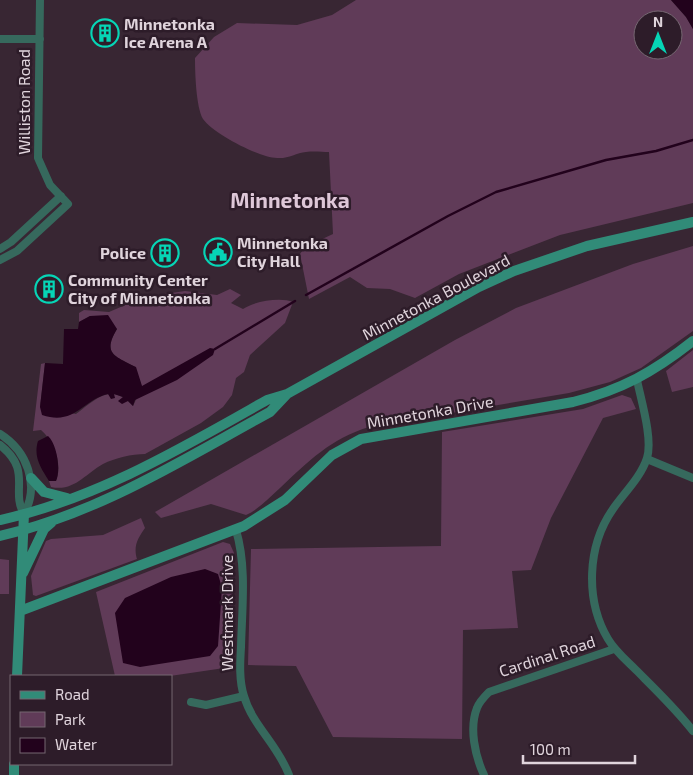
<svg xmlns="http://www.w3.org/2000/svg" width="693" height="775" font-family="'Exo 2',sans-serif">
  <style>
    .green { fill: #603b58; fill-rule: evenodd }
    .water { fill: #22021c }
    .lines { fill: none; stroke-linecap: round; stroke-linejoin: round }
    .stream { stroke: #22021c; stroke-width: 2.5 }
    .street { stroke: #36695d; stroke-width: 8 }
    .secondary { stroke: #318b78; stroke-width: 10 }
    .labels { text-anchor: middle; stroke-width: 5; stroke-linejoin: round; paint-order: stroke }
    .poi-label { font-size: 16px; font-weight: bold; fill: #e0d4dc; stroke: #2d1c29; text-anchor: start }
    .street-label { font-size: 16px; fill: #e0d4dc; stroke: #2d1c29 }
    .district-label { font-size: 21px; font-weight: bold; fill: #dec7d8; stroke: #2d1c29 }
  </style>
  <rect width="100%" height="100%" fill="#382633"/>
  <path class="green" d="M356,0H671L686,17L693,29V203L560,235L459,274L415,298L390,289L367,288L350,277L309,299L300,254L305,247L333,234L329,152C322,152 314,151 306,152C296,153 288,159 277,158C258,157 214,134 203,119C196,107 195,72 195,58L214,37L237,23L297,25L332,15ZM643,20H673V50H643Z
    M693,246V331L641,368L610,382L569,393L369,427C330,439 309,461 280,488C269,498 259,509 246,515L211,504L161,518L155,512L455,340L516,308L633,264Z
    M230,289L241,295L231,303L243,309C254,301 281,297 293,302L285,323L250,355L244,372L236,378L232,395L223,407L201,423L145,454C132,454 115,458 103,464C85,474 74,492 51,487L49,481H56C63,464 54,441 41,430L33,431L41,364L45,363L40,407L76,414C96,399 111,382 133,406L142,387L135,367C115,356 102,354 117,329L90,316L79,322V313L84,310L109,312L144,297L185,291L217,295Z
    M693,350V387L672,392L666,371Z
    M622,395L631,398L636,409L603,418L551,518L531,570L512,571L518,628L463,630L462,739L333,737L296,666L248,665L251,549L441,546L442,432L583,409Z
    M141,518L145,528C138,538 133,546 137,559L36,596L33,595L31,576L46,541L51,539L103,535Z
    M223,542L230,544L234,553L231,667L170,676H115L96,592Z
    M0,559L9,560V594H0Z"/>
  <path class="water" d="M671,0H693V29L686,17Z
    M108,315L117,329C102,354 115,356 136,367L142,386L210,348L215,349L213,355L177,380L135,400L133,406L128,401L122,404L118,401L123,397L114,394L115,398L111,399L108,394C82,400 75,426 42,415L40,407L45,363L63,364L64,329H78L79,322L90,316Z
    M48,436C57,444 61,470 56,481H49C41,468 33,457 38,441Z
    M205,569L218,574L222,588L218,646L210,656L140,667L123,663L115,613L125,598L171,577Z"/>
  <g class="lines">
    <path class="stream" d="M306,295L448,216L496,192L606,160L656,151L693,140
      M215,349L295,301"/>
    <path class="street" d="M0,39H40
      M0,249L11,242L61,196
      M0,260L17,251L68,204L50,185L38,158L40,0
      M637,380C641,400 653,439 647,458C641,477 624,493 613,509C587,546 585,600 608,639C615,651 626,660 636,670C656,690 676,709 693,731
      M0,434C27,451 40,485 24,514
      M0,445C33,471 10,490 24,514
      M647,459L693,478
      M236,530C247,567 242,608 241,647C240,663 239,681 244,696C252,725 278,745 289,775
      M191,702L206,705L244,696
      M484,775C475,756 469,728 477,708C479,702 485,696 489,692L614,649"/>
    <path class="secondary" d="M31,478L44,492L67,498
      M0,520C96,499 182,448 267,400L287,394
      M0,536C99,513 182,460 270,412L287,394L479,287L514,271L587,246L693,222
      M23,573L44,529L51,523
      M20,611L244,526L285,500L332,455L361,439L573,402C621,390 654,372 693,341
      M17,676L24,514
      M14,775V764"/>
  </g>
  <defs>
    <g id="building-ring" transform="scale(1.4375)"><circle r="9.5" fill="#2d1c29" stroke="#06d5b6" stroke-width="1.5"/><path d="M-4-6H4V6H1V3H-1V6H-4ZM-2.5-4.3h1.7v1.8h-1.7ZM.8-4.3h1.7v1.8H.8ZM-2.5-1h1.7V.8h-1.7ZM.8-1h1.7V.8H.8Z" fill="#06d5b6"/></g>
    <g id="civic-ring" transform="scale(1.4375)"><circle r="9.5" fill="#2d1c29" stroke="#06d5b6" stroke-width="1.5"/><path d="M-.6-6.5H3V-4.5H.6V-3L4-1V1h2V6H-6V1h2V-1L-.6-3ZM-1.2 2.5V6h2.4V2.5Z" fill="#06d5b6"/></g>
  </defs>
  <g fill-rule="evenodd">
    <use href="#building-ring" x="105" y="33"/>
    <use href="#civic-ring" x="218" y="252"/>
    <use href="#building-ring" x="165" y="253"/>
    <use href="#building-ring" x="49" y="289"/>
  </g>
  <g class="labels">
    <g class="poi-label">
      <text x="124" y="30">Minnetonka<tspan x="124" dy="18">Ice Arena A</tspan></text>
      <text x="237" y="249">Minnetonka<tspan x="237" dy="18">City Hall</tspan></text>
      <text x="146" y="259" text-anchor="end">Police</text>
      <text x="68" y="286">Community Center<tspan x="68" dy="18">City of Minnetonka</tspan></text>
    </g>
    <g class="street-label">
      <text transform="translate(24 102) rotate(-90)" y="6">Williston Road</text>
      <text transform="translate(436 297) rotate(-28)" y="6">Minnetonka Boulevard</text>
      <text transform="translate(430 412) rotate(-10)" y="6">Minnetonka Drive</text>
      <text transform="translate(227 613) rotate(-90)" y="6">Westmark Drive</text>
      <text transform="translate(547 656) rotate(-18)" y="6">Cardinal Road</text>
    </g>
    <g class="district-label">
      <text x="290" y="208">Minnetonka</text>
    </g>
  </g>
  <rect x="10" y="675" width="162" height="90" fill="#2d1c29" stroke="#756671"/>
  <rect x="20" y="691" width="25" height="8" fill="#318b78" stroke="#756671"/>
  <text x="55" y="700" font-size="15" fill="#e0d4dc">Road</text>
  <rect x="20" y="712" width="25" height="15" fill="#603b58" stroke="#756671"/>
  <text x="55" y="725" font-size="15" fill="#e0d4dc">Park</text>
  <rect x="20" y="738" width="25" height="15" fill="#22021c" stroke="#756671"/>
  <text x="55" y="750" font-size="15" fill="#e0d4dc">Water</text>
  <g transform="translate(658 35)"><circle r="24" fill="#2d1c29" stroke="#756671"/>
  <path d="M0-4L9 19L0 12L-9 19Z" fill="#06d5b6"/>
  <text y="-8" font-size="14" font-weight="bold" text-anchor="middle" fill="#e0d4dc">N</text>
  </g>
  <path d="M523 755v8h112v-8" fill="none" stroke="#e0d4dc" stroke-width="2.5"/>
  <text x="530" y="755" font-size="15" fill="#e0d4dc" stroke="#2d1c29" stroke-width="4" paint-order="stroke">100 m</text>
</svg>
